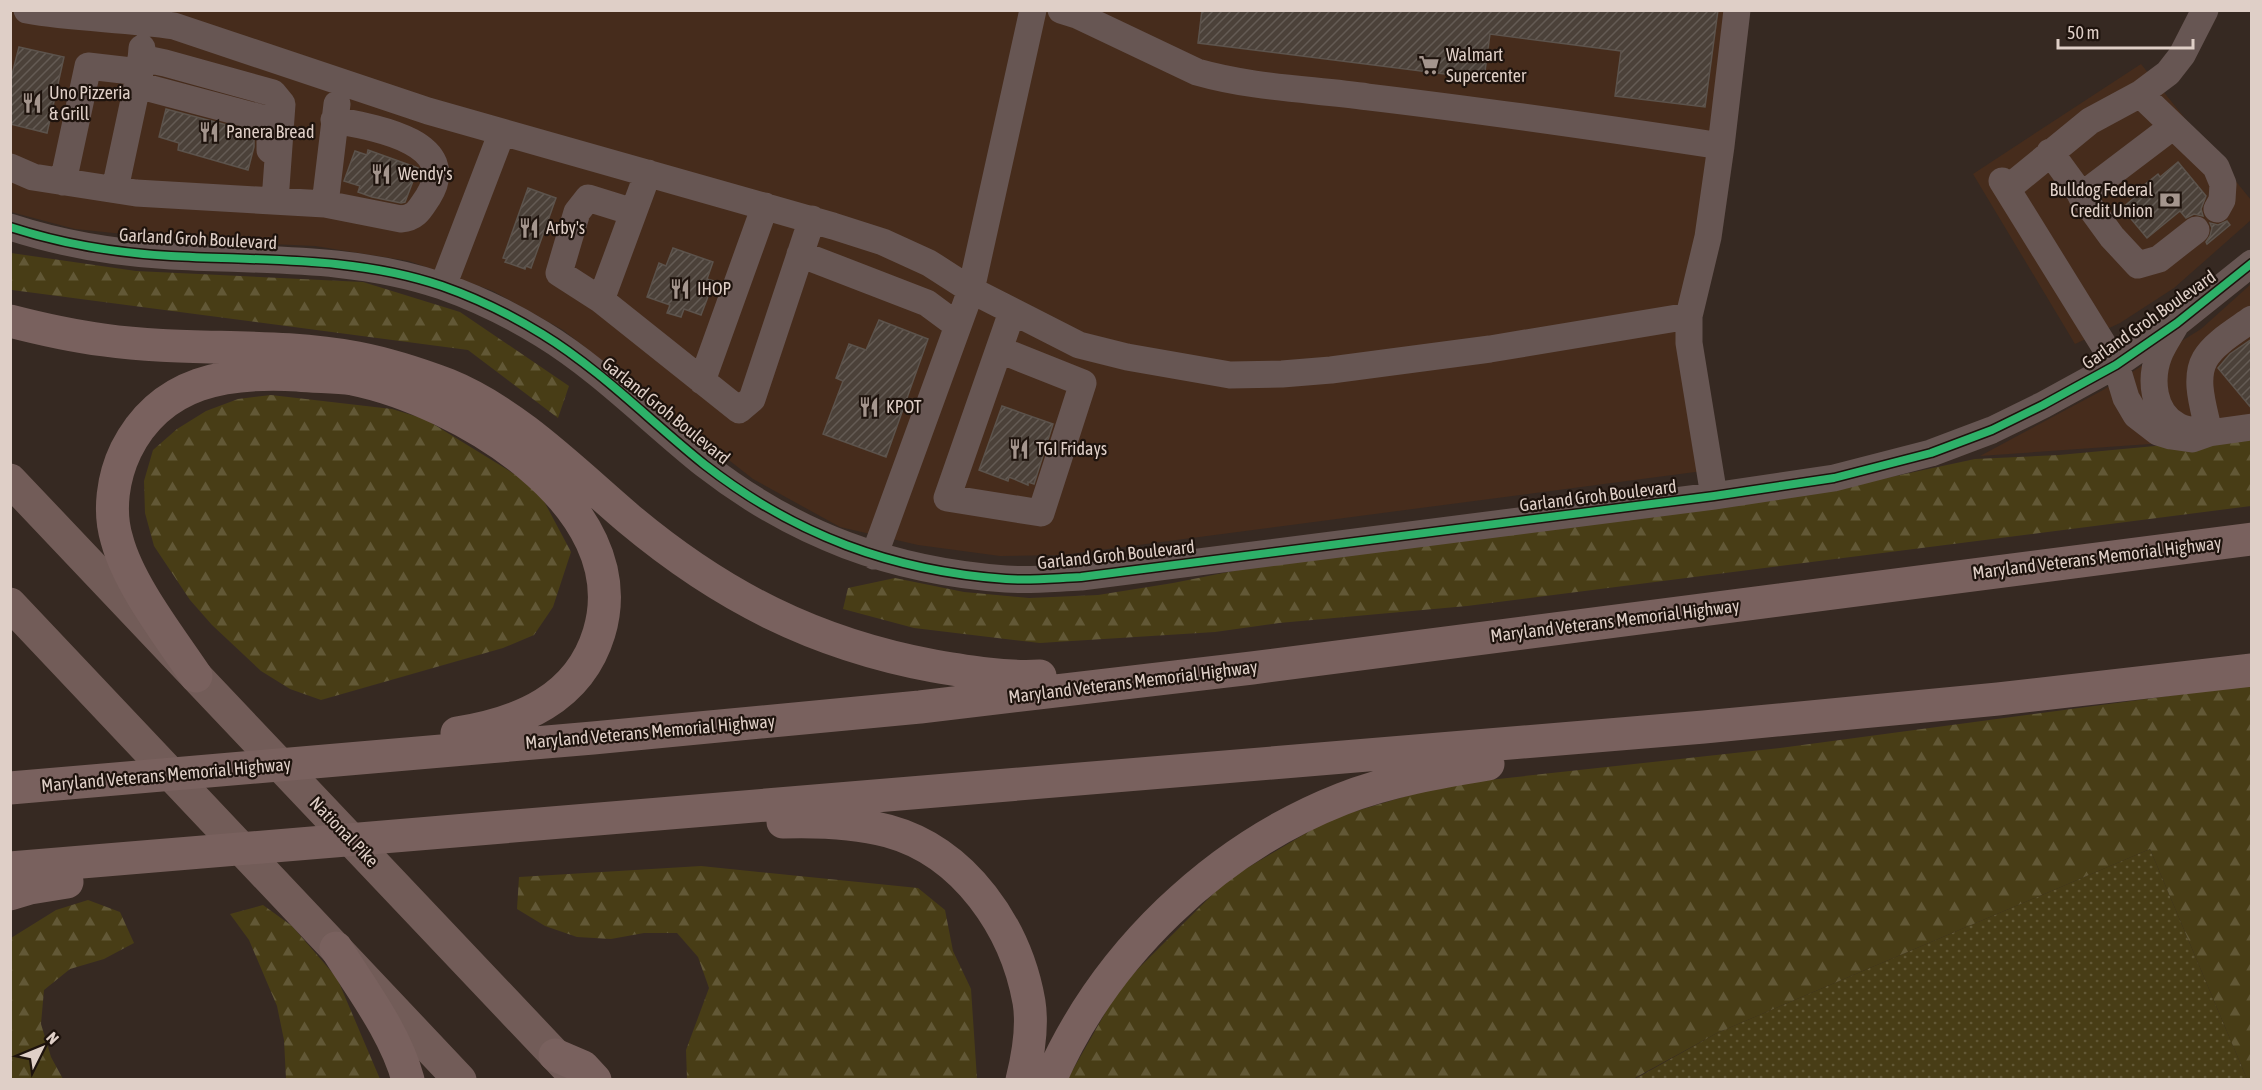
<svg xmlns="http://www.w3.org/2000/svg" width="2262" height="1090" font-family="'Asap Condensed',sans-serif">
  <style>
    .built { fill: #462c1c }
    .grass { fill: url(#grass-dots) }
    .forest { fill: url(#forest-firs) }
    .building { fill: url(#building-hatch); stroke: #5c534c; stroke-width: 1.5 }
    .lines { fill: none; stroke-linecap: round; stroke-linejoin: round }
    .minor { stroke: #675653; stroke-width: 27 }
    .major { stroke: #725c58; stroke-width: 33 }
    .highway { stroke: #79615e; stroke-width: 33 }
    .cycleway-casing { stroke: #1e130d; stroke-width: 11 }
    .cycleway { stroke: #2db169; stroke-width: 8 }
    .labels { text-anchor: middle; stroke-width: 4.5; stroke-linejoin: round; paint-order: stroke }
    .poi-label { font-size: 18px; fill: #dfcfc7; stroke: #1e130d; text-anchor: start }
    .street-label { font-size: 18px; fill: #dfcfc7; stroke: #1e130d }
  </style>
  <defs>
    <pattern id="grass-dots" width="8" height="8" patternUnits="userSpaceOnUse" patternTransform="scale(1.5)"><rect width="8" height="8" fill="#483d16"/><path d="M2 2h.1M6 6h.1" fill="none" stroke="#625836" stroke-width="1.8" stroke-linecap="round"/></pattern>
    <pattern id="forest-firs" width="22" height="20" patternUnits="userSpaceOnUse" patternTransform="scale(1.5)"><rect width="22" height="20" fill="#483d16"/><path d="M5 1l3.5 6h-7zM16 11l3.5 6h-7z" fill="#625836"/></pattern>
    <pattern id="building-hatch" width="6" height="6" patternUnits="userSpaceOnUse" patternTransform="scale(1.5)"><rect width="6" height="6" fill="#4b4139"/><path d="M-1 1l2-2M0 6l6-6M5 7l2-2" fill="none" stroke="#645b54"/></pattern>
  </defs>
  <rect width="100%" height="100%" fill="#362922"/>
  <path class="built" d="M10,11H1745L1702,302L1700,339L1718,469L1062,555L1000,556L918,545L840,527L753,479L563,330L493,291L409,261L315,246L182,240L75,229L11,212Z
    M2141,64L2251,200V220L2174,288L2120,323L2075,344L1973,174Z
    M2251,284V437L1980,456L2103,390L2201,329Z"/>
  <path class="grass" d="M2150,849L2247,1079L1633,1080L1717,1033Z"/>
  <path class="forest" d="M11,253L136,271L363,282L460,312L569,386L558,418L468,350L12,290L10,289Z
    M271,395L392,409L425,419L537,488L571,552L553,607L534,635L503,648L321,700L290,689L261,671L212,625L190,600L154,546L145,513L144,481L153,450L177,429L206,411L238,399Z
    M2251,440V506L1467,606L1279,623L1215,632L1040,643L914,628L843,609L848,588L895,578L964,592L1029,598L1098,595L1173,583L1273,563L1872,481L1975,459L2059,455L2155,446H2195Z
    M2251,685V1079H2247L2150,849L1717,1033L1633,1079L1067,1080L1120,987L1227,880L1330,819L1443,785L1780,748Z
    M701,866L918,888L945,910L953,951L971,989L977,1079H687L686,1050L709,988L698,957L677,933H644L611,939L577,937L545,926L517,909L519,877Z
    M88,900L120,912L134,943L104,959L70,969L44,990L41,1024L51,1057L63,1079H11V938L56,910Z
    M263,905L292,926L337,978L380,1079H286L284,1040L277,1006L249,940L230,914Z"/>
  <path class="building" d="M1202,10H1718L1705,107L1615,96L1621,51L1490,34L1484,79L1198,43Z
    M19,47L64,57L47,133L10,124V82Z
    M166,109L254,132V147L248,170L178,150L179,143L159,137Z
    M368,150L418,168L405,202L401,203L372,197L358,192L360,186L344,181L355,151L367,155Z
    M2178,162L2206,196L2201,209L2203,216L2194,214L2186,218L2180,211L2147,238L2122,208L2140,193L2138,190L2158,174L2160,177Z
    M528,188L556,198L531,268L526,266L525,269L505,262L507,259L503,258Z
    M2227,221L2230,225L2207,244L2206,242L2210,236L2212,228L2210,223L2218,225Z
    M673,248L713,262L707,279L714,281L701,315L684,309L681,317L667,313L670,305L647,297L659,263L666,266Z
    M879,320L928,339L886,457L823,434L843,381L836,378L849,344L866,350Z
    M2252,339V409L2218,368L2230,354Z
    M1002,406L1053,424L1034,484L1028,482V485L1009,477L1008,481L979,470Z"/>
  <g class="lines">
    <path class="minor" d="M27,10C76,19 125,18 174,26L428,111L833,226L883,242L929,263L971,290L1079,345L1127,357L1230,375L1282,374L1331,370L1490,349L1689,316
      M1061,10L1077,15L1197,72C1253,88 1311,89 1368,97C1486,111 1603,128 1721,146L1708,237L1689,316V343L1714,496
      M141,58L165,63L273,93L282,104L275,201
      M137,85L265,119L270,130V150
      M2140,94L2168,73L2182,55L2205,10
      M1721,146L1737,10
      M2050,152L2112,237L2138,265L2159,259L2196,230
      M10,167L33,177L136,193L325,204L401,219C416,218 420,209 428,197C463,141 371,127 334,120
      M648,173L601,300L739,410L752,399L812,219
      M2002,181L2116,365L2126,398L2136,415L2158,432L2171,436L2192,439L2209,433L2252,427
      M63,182L88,66L140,72L142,48
      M115,189L140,72
      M2007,189L2090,121L2140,94L2216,167L2223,184L2222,200L2217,209
      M2081,196L2172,127
      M325,204L337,104
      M10,227C62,244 117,253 171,256C262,261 354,256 442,286C476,298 511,315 542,334C601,370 651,422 705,465C795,535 892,571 1006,579C1030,581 1056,578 1081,577L1714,496L1834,478L1931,453L1992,430L2043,405L2116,365L2177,323L2252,263
      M800,254L927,303L958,326
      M443,286L502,132
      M601,300L559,273L577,212L588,198L633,212
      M2175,326C2170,335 2163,345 2159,355C2150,378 2152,413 2178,426C2183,429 2190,430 2196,431
      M1000,350L1083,383L1041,513L947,498L1012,312
      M702,381L765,206
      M2209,433C2205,411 2193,380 2205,359C2214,343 2237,330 2252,319
      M874,556L971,290L1033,10"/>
    <path class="major" d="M10,480L575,1076
      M10,604L460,1080"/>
    <path class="highway" d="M10,321C41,329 73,336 104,340C188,352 274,342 357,358C388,364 419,374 448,385C515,412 575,473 629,519C721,596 815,644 934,666C969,672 1004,678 1040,676
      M196,676C170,637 129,585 117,540C108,511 113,477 126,450C161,380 228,371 298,375C316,377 335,376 353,379C457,400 638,504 599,633C579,699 520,723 457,733
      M10,788L593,738L920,707L1252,668L2252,539
      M783,822C818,821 854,822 888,831C965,852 1016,928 1029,1002C1033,1027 1028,1056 1022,1080
      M10,868L1704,727L1998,699L2252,670
      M10,894L30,888L67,882
      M336,948C361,988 396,1034 408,1080
      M555,1055L583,1067L595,1080
      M1050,1080C1105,954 1215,849 1342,799C1388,781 1440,772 1488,764"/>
    <g class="cycleway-casing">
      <path id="cycleway" d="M10,227C62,244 117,253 171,256C262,261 354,256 442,286C476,298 511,315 542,334C601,370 651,422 705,465C795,535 892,571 1006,579C1030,581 1056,578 1081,577L1714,496L1834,478L1931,453L1992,430L2043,405L2116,365L2177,323L2252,263"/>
    </g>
    <use href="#cycleway" class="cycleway"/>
  </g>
  <defs>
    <g id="supermarket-bare" transform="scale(1.62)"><path d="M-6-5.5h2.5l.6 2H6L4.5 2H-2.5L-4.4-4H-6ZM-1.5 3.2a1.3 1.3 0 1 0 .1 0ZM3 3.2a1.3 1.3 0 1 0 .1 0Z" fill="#a4958d" stroke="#1e130d" stroke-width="2.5" paint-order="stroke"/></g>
    <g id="restaurant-bare" transform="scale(1.62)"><path d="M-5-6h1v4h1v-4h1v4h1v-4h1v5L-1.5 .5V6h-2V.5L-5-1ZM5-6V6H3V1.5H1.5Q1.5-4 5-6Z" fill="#a4958d" stroke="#1e130d" stroke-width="2.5" paint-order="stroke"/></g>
    <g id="bank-bare" transform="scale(1.62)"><path d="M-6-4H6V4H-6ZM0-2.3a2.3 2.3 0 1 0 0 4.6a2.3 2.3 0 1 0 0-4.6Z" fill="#a4958d" stroke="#1e130d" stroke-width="2.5" paint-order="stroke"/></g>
  </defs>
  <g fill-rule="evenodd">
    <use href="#supermarket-bare" x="1429" y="65"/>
    <use href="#restaurant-bare" x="32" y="103"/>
    <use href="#restaurant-bare" x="209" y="132"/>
    <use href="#restaurant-bare" x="381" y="174"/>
    <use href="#bank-bare" x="2170" y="200"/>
    <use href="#restaurant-bare" x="529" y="228"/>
    <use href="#restaurant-bare" x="680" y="289"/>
    <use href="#restaurant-bare" x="869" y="407"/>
    <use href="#restaurant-bare" x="1019" y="449"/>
  </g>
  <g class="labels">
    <g class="poi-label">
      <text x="1446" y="61">Walmart<tspan x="1446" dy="21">Supercenter</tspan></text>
      <text x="49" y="99">Uno Pizzeria<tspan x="49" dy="21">&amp; Grill</tspan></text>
      <text x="226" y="138">Panera Bread</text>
      <text x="398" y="180">Wendy's</text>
      <text x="2153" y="196" text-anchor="end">Bulldog Federal<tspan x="2153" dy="21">Credit Union</tspan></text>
      <text x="546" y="234">Arby's</text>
      <text x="697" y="295">IHOP</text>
      <text x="886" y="413">KPOT</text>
      <text x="1036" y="455">TGI Fridays</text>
    </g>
    <g class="street-label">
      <text transform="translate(198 239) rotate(3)" y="6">Garland Groh Boulevard</text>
      <text transform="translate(2149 320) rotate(-35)" y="6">Garland Groh Boulevard</text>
      <text transform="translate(666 411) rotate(39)" y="6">Garland Groh Boulevard</text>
      <text transform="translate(1598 496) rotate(-7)" y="6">Garland Groh Boulevard</text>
      <text transform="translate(1116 555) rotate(-6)" y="6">Garland Groh Boulevard</text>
      <text transform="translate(2097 558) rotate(-7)" y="6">Maryland Veterans Memorial Highway</text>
      <text transform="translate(1615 621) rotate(-7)" y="6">Maryland Veterans Memorial Highway</text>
      <text transform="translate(1133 682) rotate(-7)" y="6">Maryland Veterans Memorial Highway</text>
      <text transform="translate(650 732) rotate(-5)" y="6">Maryland Veterans Memorial Highway</text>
      <text transform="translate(166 775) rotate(-5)" y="6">Maryland Veterans Memorial Highway</text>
      <text transform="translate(344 832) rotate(46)" y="6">National Pike</text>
    </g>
  </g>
  <rect width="2262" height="1090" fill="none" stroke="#dfcfc7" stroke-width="24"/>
  <g transform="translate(42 1048) rotate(47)" stroke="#1e130d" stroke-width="4.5" paint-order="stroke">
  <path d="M0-4.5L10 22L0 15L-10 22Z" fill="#dfcfc7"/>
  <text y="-9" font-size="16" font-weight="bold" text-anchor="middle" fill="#dfcfc7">N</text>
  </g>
  <path d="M2058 39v9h135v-9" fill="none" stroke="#dfcfc7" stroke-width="3"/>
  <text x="2067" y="39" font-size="18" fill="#dfcfc7" stroke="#1e130d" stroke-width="4.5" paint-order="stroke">50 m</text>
</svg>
